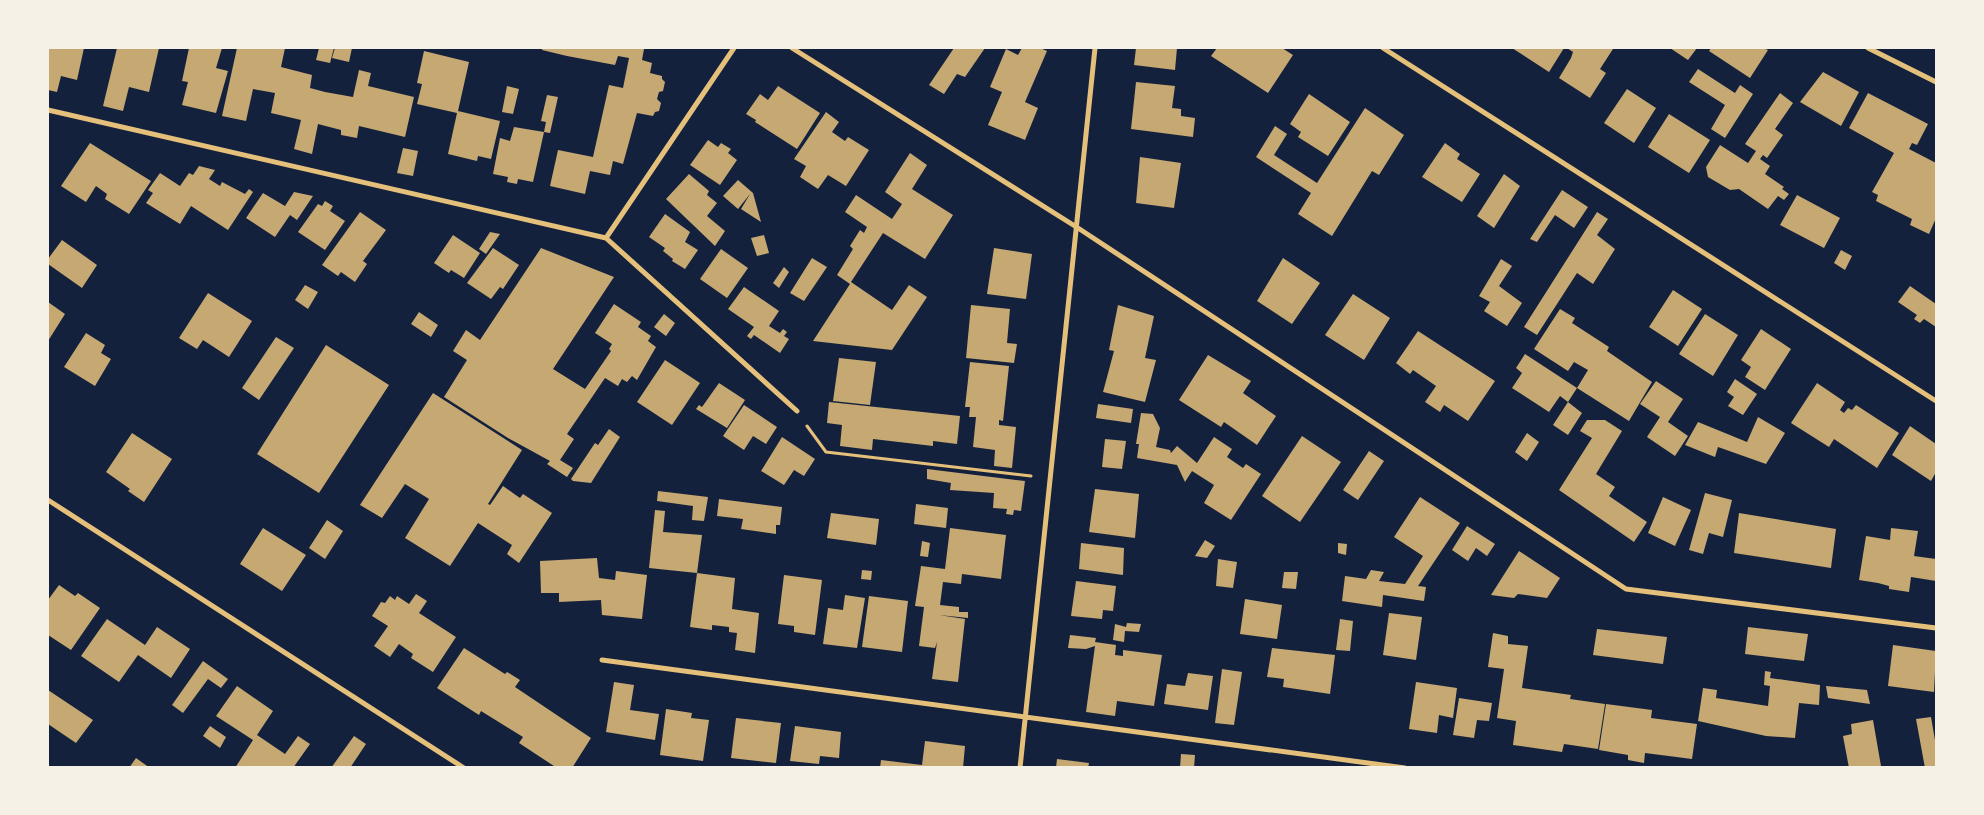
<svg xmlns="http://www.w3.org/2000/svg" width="1984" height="815" font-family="'Nunito Sans',sans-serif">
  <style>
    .building { fill: #c6a872 }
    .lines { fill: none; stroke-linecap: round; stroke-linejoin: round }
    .path { stroke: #e5c07b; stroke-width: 3 }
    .minor { stroke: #e5c07b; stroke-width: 5 }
  </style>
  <rect width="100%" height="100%" fill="#14213d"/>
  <path class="building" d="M48,48H84L77,80L61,76L57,92L48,90Z
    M117,48H159L149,92L129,87L123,111L103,106Z
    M189,48H222L216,68L228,71L216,113L182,105L188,82L182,81Z
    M237,48H285L281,67L312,75L310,88L325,92L353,97L359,70L371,73L368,86L414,97L405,137L359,126L357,138L341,135V130L318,124L312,154L294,149L301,120L271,113L275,93L253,89L246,121L222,116Z
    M319,48H334L330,63L316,60Z
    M335,48H352L349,62L332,58Z
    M542,48L644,49L642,60L652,63L650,73L662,76V79L665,82L663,91L659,92L657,99L661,103L659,111L655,112L653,116L637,113L623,164L613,161L610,175L590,171L585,194L550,186L558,150L593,157L609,85L623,88L629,58L618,56L615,65L567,56L542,50Z
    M954,48H985L965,77L957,74L944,94L929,85Z
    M1022,48H1040L1047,51L1025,102L1038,108L1025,140L988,125L1002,92L990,87L1006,49L1018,55Z
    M1136,48H1177L1175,70L1134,65Z
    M1217,48H1282L1293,55L1268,93L1211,56Z
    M1512,48H1564L1549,72Z
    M1567,48L1613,49L1600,69L1606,73L1590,98L1559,78L1571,58L1573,52Z
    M1670,48H1697L1688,60Z
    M1711,48H1763L1768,50L1750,78L1709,51Z
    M424,51L469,62L458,111L500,121L491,159L478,156L477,161L448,154L457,113L417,104L422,84L417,83Z
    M1698,69L1735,93L1740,85L1753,94L1725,138L1711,129L1725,105L1689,82Z
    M1823,72L1859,92L1841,126L1800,102Z
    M1136,82L1175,86L1172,108L1181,109V116L1195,118L1193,137L1131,129Z
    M507,86L519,89L513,114L502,112Z
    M778,86L820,113L797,149L755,122L756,120L746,114L760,94L768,100Z
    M1627,89L1656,108L1634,143L1604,123Z
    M1780,93L1793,103L1775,129L1783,135L1767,158L1763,155L1760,159L1770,166L1765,174L1784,187L1782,189L1789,194L1784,200L1778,196L1768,209L1739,189L1730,190L1708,177L1706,167L1720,145L1748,163L1756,151L1745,144Z
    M1868,93L1928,124L1917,145L1912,143L1909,149L1936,163V218L1929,234L1910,225L1912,219L1876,201L1878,195L1872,192L1894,153L1849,128Z
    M1309,94L1350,122L1328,156L1298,137L1301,132L1290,124Z
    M547,95L558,97L550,133L544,132L546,122L541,121Z
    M1365,108L1404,135L1379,175L1372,171L1332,236L1298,214L1311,193L1256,157L1275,126L1287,134L1274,155L1317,183Z
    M826,112L839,122L832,132L845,141L848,137L869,150L846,186L828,175L818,189L800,177L806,166L794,159Z
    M1669,114L1710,140L1689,173L1648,147Z
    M514,127L544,132L533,182L518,179L517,184L507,182L508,177L493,174L500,138L510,141Z
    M708,140L718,147L721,143L731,149L728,153L737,160L720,185L690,165Z
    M90,143L151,181L129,214L105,199L107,194L96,186L86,202L61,186Z
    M1445,143L1460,154L1457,159L1480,174L1462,202L1422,177Z
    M403,148L418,151L413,176L397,173Z
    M910,153L927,165L912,189L953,215L925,259L883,233L851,282L892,310L909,285L927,297L892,350L813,341L850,284L837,275L853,249L850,246L860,230L864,233L867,227L845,212L856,195L892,219L902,204L885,192Z
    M1140,157L1181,163L1174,208L1136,203Z
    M199,166L215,170L209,179L220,186L222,182L245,194L249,189L253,192L228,230L191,206L180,224L146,203L153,193L148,190L160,173L180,186L189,173L193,175Z
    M689,174L709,191L707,195L717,203L707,216L725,231L715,246L666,199Z
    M1504,174L1520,186L1494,228L1477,216Z
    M738,180L753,193L761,222L741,209L750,194L738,209L723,196Z
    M1562,190L1588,207L1574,228L1555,215L1537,242L1530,239Z
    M294,192L313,196L297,220L290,215L275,237L246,218L263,193L285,206Z
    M1797,195L1840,218L1824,248L1780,225Z
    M325,201L333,206L330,211L345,221L325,250L298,232L318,204L322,206Z
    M360,212L386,230L363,261L367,264L355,282L341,272L338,276L322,265Z
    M1597,212L1608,219L1597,235L1615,249L1593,284L1577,273L1537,335L1524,327Z
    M665,214L690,232L685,242L698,250L685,269L672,261L673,259L663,251L665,248L649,237Z
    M490,232L500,234L486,254L479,249Z
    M453,235L480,253L464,278L451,270L449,273L434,263Z
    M764,235L769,253L757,256L751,238Z
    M62,240L97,265L82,288L48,264V259Z
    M493,248L519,265L503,289L500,287L491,299L467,283Z
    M541,248L614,277L553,369L585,389L611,351L609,349L612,344L595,333L614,304L641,322L638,327L651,336L648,341L656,347L637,380L632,376L627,382L622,379L618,386L605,378L567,434L574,439L560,460L573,468L567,477L547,464L550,461L508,438L444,397L467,360L453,351L466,330L480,340Z
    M994,248L1032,254L1026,299L987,294Z
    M721,249L748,268L727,298L700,279Z
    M1841,250L1852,256L1845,270L1834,263Z
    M812,258L827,267L804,301L790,293Z
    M1283,258L1320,283L1292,324L1257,301Z
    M1501,259L1512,266L1499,286L1522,303L1507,326L1484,311L1490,302L1479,296Z
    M784,267L789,272L779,288L773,283Z
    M305,285L318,292L308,309L295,300Z
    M1910,286L1936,304V327L1924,319L1920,323L1914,319L1917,315L1898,302Z
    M744,287L779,311L769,326L780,333L783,329L787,332L784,336L789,339L780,353L754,335L751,339L747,336L754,327L728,309Z
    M1673,290L1702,309L1678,346L1649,327Z
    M208,293L252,321L229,357L203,340L197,349L179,338Z
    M1353,294L1390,318L1364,360L1325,335Z
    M48,302L65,314L48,341Z
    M971,305L1010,309L1007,343L1017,344L1014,363L966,358Z
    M1118,305L1154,316L1145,358L1156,360L1145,402L1103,392L1114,351L1109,350Z
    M1560,309L1575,318L1572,323L1609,347L1607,351L1652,382L1629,421L1577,388L1568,402L1560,396L1549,412L1512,388L1522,373L1516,368L1525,354L1577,388L1588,370L1574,362L1568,371L1534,349Z
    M419,312L438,325L431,337L411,324Z
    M664,314L675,323L666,336L654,327Z
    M1705,314L1738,335L1713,376L1679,354Z
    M1761,329L1791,349L1765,390L1745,377L1751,367L1741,360Z
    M1418,331L1495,381L1468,421L1444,405L1440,412L1425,402L1436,386L1413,370L1410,374L1396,363Z
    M86,333L105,345L101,353L111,359L95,386L64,367Z
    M276,337L294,348L259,400L242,388Z
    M326,345L389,385L319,493L257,454Z
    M1208,355L1251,381L1243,393L1276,416L1257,445L1224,422L1221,427L1179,400Z
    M839,358L876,362L870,405L833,401Z
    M665,360L700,383L672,425L637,402Z
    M970,362L1009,366L1003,421L999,420V425L1016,427L1012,468L994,466L995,450L973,447L976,417H969L970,407H965Z
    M1735,379L1757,394L1743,415L1728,406L1734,397L1727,392Z
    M1656,381L1683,399L1668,422L1688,436L1675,456L1647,437L1660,417L1640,404Z
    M719,383L745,400L727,428L696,409L699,405L702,407Z
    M1817,383L1845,402L1840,410L1844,413L1848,408L1852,410L1856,405L1899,433L1877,468L1834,439L1829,447L1791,423Z
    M433,393L522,450L488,504L490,505L503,486L520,498L523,494L552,513L519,563L507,554L512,545L478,523L450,566L405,538L429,499L405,484L382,518L360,505Z
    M829,402L960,416L957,444L933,441V446L873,439L872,450L840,446L842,425L827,423Z
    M1568,402L1582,413L1568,435L1553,425Z
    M1098,404L1133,409L1131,423L1096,418Z
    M744,405L777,427L766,444L753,436L744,450L723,436Z
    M1141,413L1153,414L1160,428L1156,447L1170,450L1171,453L1177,446L1197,463L1214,437L1232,449L1227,457L1243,468L1246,464L1261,474L1231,520L1204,503L1214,485L1192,471L1185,482L1177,465L1137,458L1139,444H1136Z
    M1758,417L1785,433L1766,464L1718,447L1715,457L1685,445L1698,422L1747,442Z
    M1587,420H1605L1622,431L1596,474L1615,487L1609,496L1647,522L1634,542L1559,490L1592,438L1580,431Z
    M1910,426L1936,444V472L1931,481L1892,455Z
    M609,429L620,437L591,483L573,481L571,479L595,443L598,445Z
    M132,433L172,459L144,502L128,491L130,489L106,472Z
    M1527,433L1539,442L1527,461L1515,452Z
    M1302,436L1341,462L1300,522L1262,496Z
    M782,437L815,459L804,476L794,470L784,485L761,471Z
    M1105,439L1126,441L1122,469L1102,467Z
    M1369,451L1384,461L1358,500L1343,490Z
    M927,469L1025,481L1021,511L1014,510L1013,515L1006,514L1007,509L993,508L994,493L950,490L951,483L927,479Z
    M1095,489L1139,494L1135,538L1089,532Z
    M658,491L708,497L704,521L692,520L693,506L657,501Z
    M1705,493L1732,500L1723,537L1709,533L1703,554L1689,550Z
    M1420,497L1460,523L1418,586L1426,587L1424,601L1383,595L1382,607L1342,601L1345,576L1366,579L1371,570L1384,572L1379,581L1405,584L1423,556L1394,537Z
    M1663,497L1691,510L1675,546L1648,533Z
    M719,499L782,507L780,525H776V534L741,529L743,519L717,516Z
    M916,504L948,508L946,528L914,524Z
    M655,510L665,511L663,532L702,535L697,573L649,568Z
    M831,513L879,519L876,545L827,538Z
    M1739,513L1836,529L1831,568L1734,553Z
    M327,520L343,531L325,559L309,548Z
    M1467,526L1495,544L1487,556L1476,548L1468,561L1452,550Z
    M263,528L306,555L282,591L240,564Z
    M950,528L1006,535L1001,579L962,574L961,584L943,582L940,605L959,607V612H968V618L939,615L965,619L958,682L932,679L937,642L935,648L919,646L924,607L915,606L921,566L945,569Z
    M1891,528L1918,531L1914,556L1936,559V581L1911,577L1909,592L1889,589V586L1878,583L1859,580L1866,536L1890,540Z
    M1205,540L1215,546L1207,558L1195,556Z
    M922,541L930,543L928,557L920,556Z
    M1081,543L1124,548L1123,575L1079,569Z
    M1338,543L1347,544L1346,555L1338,553Z
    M1519,551L1560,578L1547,598L1518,594L1514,598L1491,595Z
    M597,558L599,578L615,580L616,571L647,575L642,619L602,615L601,600L559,602V593H541L540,561Z
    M1218,559L1237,562L1233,588L1216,586Z
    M862,570L872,571L871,580L861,579Z
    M1284,572H1298L1296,589L1282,588Z
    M697,573L735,578L732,609L759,613L755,653L735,650L737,633L729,632V627L712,625V630L690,627Z
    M784,575L822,580L815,635L794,632V626L778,624Z
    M1076,581L1116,586L1113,611L1103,610L1102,619L1071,616Z
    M59,585L75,596L78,593L100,608L71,650L48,635V600Z
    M416,594L427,601L419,613L456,637L433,672L411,658L413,654L399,644L390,657L374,646L388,626L372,616L381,602L385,603L390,596L395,600L397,596L409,604Z
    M845,595L865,598L857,648L823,644L828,608L843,610Z
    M869,596L908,601L902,652L862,647Z
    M1245,599L1282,605L1277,639L1240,634Z
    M1389,613L1422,617L1416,660L1383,655Z
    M107,619L145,645L157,627L190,649L171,678L138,655L119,682L81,656Z
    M1340,619L1353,621L1350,651L1336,650Z
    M1127,623L1141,624L1139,632L1125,631L1124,642L1113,640L1115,624L1126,627Z
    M1748,627L1808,634L1804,661L1745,654Z
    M1597,629L1667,637L1663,664L1593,655Z
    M1493,633L1508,636V644L1528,646L1522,688L1571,695L1570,699L1605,704L1598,749L1564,744L1562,752L1513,745L1516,721L1497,718L1504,669L1488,667Z
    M1070,635L1096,638L1095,642L1116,645L1115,655L1123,656V650L1162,655L1154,706L1117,701L1115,716L1086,712L1095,646L1086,649L1068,648Z
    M1893,645L1936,651L1934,692L1888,686Z
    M464,648L505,674L507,672L520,680L515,687L591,738L572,768H557L519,743L523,737L481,711L479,715L437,688Z
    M1272,648L1335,655L1330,694L1283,687L1284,679L1267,677Z
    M203,661L228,679L221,688L208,679L183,713L172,705Z
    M1222,669L1242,672L1234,725L1215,723Z
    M1765,671L1771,672L1770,678L1820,685L1819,705L1799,703L1795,738L1766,736L1698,721L1703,688L1717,690L1716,698L1768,706L1770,686L1764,685Z
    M1188,673L1213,676L1208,710L1164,704L1167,684L1185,686Z
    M614,682L634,685L630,710L659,714L655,740L606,732Z
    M1416,682L1457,688L1453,718L1439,715L1437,733L1409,729Z
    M237,686L273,711L257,735L285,754L298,736L310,744L293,768H235L253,740L216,716Z
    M1826,686L1867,690L1870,704L1828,698Z
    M48,690L93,720L76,743L48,724Z
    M1459,698L1492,703L1489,721L1477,720L1474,738L1453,735Z
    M1606,704L1652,710L1651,718L1697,724L1692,759L1645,753L1644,763L1628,760V755L1599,750Z
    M666,709L692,713L691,718L709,720L703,761L660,755Z
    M1931,717L1936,746V768H1925L1916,719Z
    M736,718L781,723L776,763L731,758Z
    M1873,720L1881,766L1849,768L1843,736L1852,734L1851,724Z
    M210,726L226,737L220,748L203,736Z
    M795,726L841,732L839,758L820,756L819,764L790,761Z
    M354,736L366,744L350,768H331Z
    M925,741L965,746L963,768H880L881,760L922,765Z
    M1181,754L1195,755L1194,768H1180Z
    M136,758L150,768H129Z
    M1057,759L1089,763L1088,768H1056Z"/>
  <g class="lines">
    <path class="path" d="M807,426L826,452L1031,476"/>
    <path class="minor" d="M792,48L1078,228L1626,589L1936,628
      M1383,48L1936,401
      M1868,48L1936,82
      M48,110L606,238L734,48
      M606,238L797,411
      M48,500L464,768
      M602,660L1405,768
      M1020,768L1095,48"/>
  </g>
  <rect width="1984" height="815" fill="none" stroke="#f6f1e7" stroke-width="98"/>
</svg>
